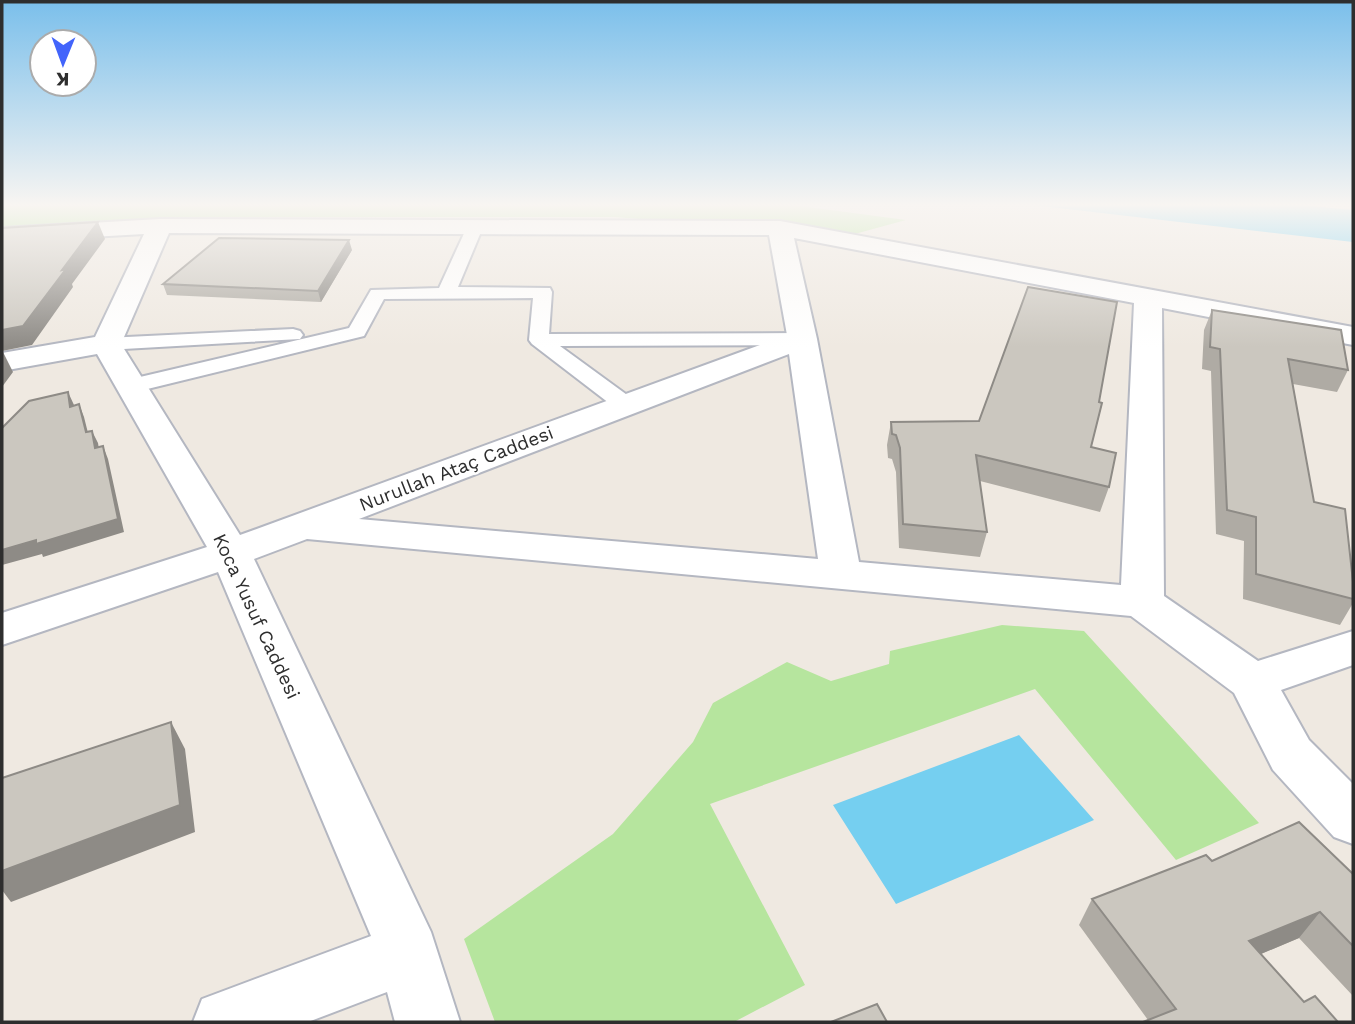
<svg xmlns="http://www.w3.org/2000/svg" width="1355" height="1024" font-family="'Work Sans',sans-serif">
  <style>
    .green { fill: #b6e59e }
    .water { fill: #75cff0 }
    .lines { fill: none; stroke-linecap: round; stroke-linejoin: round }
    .lane-casing { stroke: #b4b7c1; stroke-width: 4 }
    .street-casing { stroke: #b4b7c1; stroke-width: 4 }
    .lane { fill: #fff; fill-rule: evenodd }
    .street { fill: #fff; fill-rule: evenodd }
    .wall { fill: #afaba4 }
    .shaded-wall { fill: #8e8b86 }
    .building { fill: #cbc7bf; stroke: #8e8b86; stroke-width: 2 }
    .labels { text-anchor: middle; stroke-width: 5; stroke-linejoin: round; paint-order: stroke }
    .street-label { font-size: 19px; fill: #2e2e2e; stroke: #fff }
  </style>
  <rect width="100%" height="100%" fill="#efe9e1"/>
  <path class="green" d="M2,204H785L906,220L851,235L614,217H170L2,228Z
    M1002,625L1084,631L1259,823L1176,860L1035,689L710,804L805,985L734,1022H495L464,939L613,834L693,742L713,703L787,662L831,681L889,664L890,651Z"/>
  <path class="water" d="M1024,204H1291L1353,210V242Z
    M1019,735L1094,820L896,904L833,805Z"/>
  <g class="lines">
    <g class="lane-casing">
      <path id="lane" d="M475,222L483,227L458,287L550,288L552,292L549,334L802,333L809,335L812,339L809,343L802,345L560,346L634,400L637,405L634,410H618L532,344L529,340L533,298L384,299L364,336L131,393L123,391L120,386L123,381L349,328L371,290L439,288L467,227Z
        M293,329L300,331L303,335L300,339L106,350L99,348L96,344L99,340L106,338Z"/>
    </g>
    <g class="street-casing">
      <path id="street" d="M160,219L780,221L1353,327V345L1162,308L1164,596L1258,661L1353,631V665L1281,690L1309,740L1353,784V844L1334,837L1273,770L1234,693L1131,616L307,539L254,559L431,932L460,1022H395L387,992L308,1022H193L202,999L371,936L218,572L2,645V613L207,547L97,354L2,371V353L95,337L144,234L2,242V228ZM169,233L769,235L787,335L240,535L121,344ZM794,238L1134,303L1121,585L859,562L817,339ZM789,354L818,559L359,519Z"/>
    </g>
    <use href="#lane" class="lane"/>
    <use href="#street" class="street"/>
  </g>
  <path class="wall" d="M352,250L321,302L167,295L163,284Z
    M1212,310L1348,370L1337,392L1293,384L1314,502L1353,582V603L1340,625L1243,599L1244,541L1216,534L1211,371L1202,369L1204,330Z
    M891,422L1091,447L1109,487L1100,512L980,481L987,532L980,557L899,548L896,472L892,459L888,458L887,445Z
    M1212,861L1353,874V996L1299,938L1261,954L1304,1002L1338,1022L1148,1020L1079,925L1092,899Z"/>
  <path class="shaded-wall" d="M98,222L105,239L72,284L73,287L32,345L2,351V330L62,270Z
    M349,240L352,250L321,302L318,291Z
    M3,352L13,372L2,387V354Z
    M68,392L74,405L75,419L70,407Z
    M79,404L84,417L91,445L86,432Z
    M92,431L98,443L101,461L95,448Z
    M103,446L108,459L124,532L43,557L42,554L2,565V550L36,540Z
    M171,722L185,749L195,832L11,902L2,890V871Z
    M1320,912L1299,938L1230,967L1249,941Z"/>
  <path class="building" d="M98,222L62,270L66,269L23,326L2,330V228Z
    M219,238L349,240L318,291L163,284Z
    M1028,287L1117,302L1099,402L1102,403L1091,447L1116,453L1109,487L976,455L987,532L903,524L900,448L896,435L892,434L891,422L979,421Z
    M1212,310L1341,330L1348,370L1288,359L1314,502L1345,509L1353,582V599L1256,574V517L1227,510L1220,349L1210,347Z
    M68,392L70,407L79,404L86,432L92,431L95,448L103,446L118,519L36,544V540L2,550V428L29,401Z
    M171,722L180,805L2,871V778Z
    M1299,822L1353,874V946L1320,912L1249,941L1304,1002L1315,996L1338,1022H1143L1176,1009L1092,899L1206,855L1212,861Z
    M877,1004L887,1022H831Z"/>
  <linearGradient id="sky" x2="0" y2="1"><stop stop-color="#7abfeb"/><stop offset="0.59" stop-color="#f8f5f2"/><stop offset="1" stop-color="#f8f5f2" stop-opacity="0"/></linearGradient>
  <rect width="1355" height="347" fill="url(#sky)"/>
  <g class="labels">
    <g class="street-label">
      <text transform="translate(456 468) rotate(-21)" y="7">Nurullah Ataç Caddesi</text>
      <text transform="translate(257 616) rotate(65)" y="7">Koca Yusuf Caddesi</text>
    </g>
  </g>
  <rect width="1355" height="1024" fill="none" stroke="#2e2e2e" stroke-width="7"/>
  <g transform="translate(63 63) rotate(181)"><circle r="33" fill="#ffffff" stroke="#ababab" stroke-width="2"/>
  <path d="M0-5L12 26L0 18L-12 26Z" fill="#4264fb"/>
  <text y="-10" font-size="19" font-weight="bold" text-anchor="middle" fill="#2e2e2e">K</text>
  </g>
</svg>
